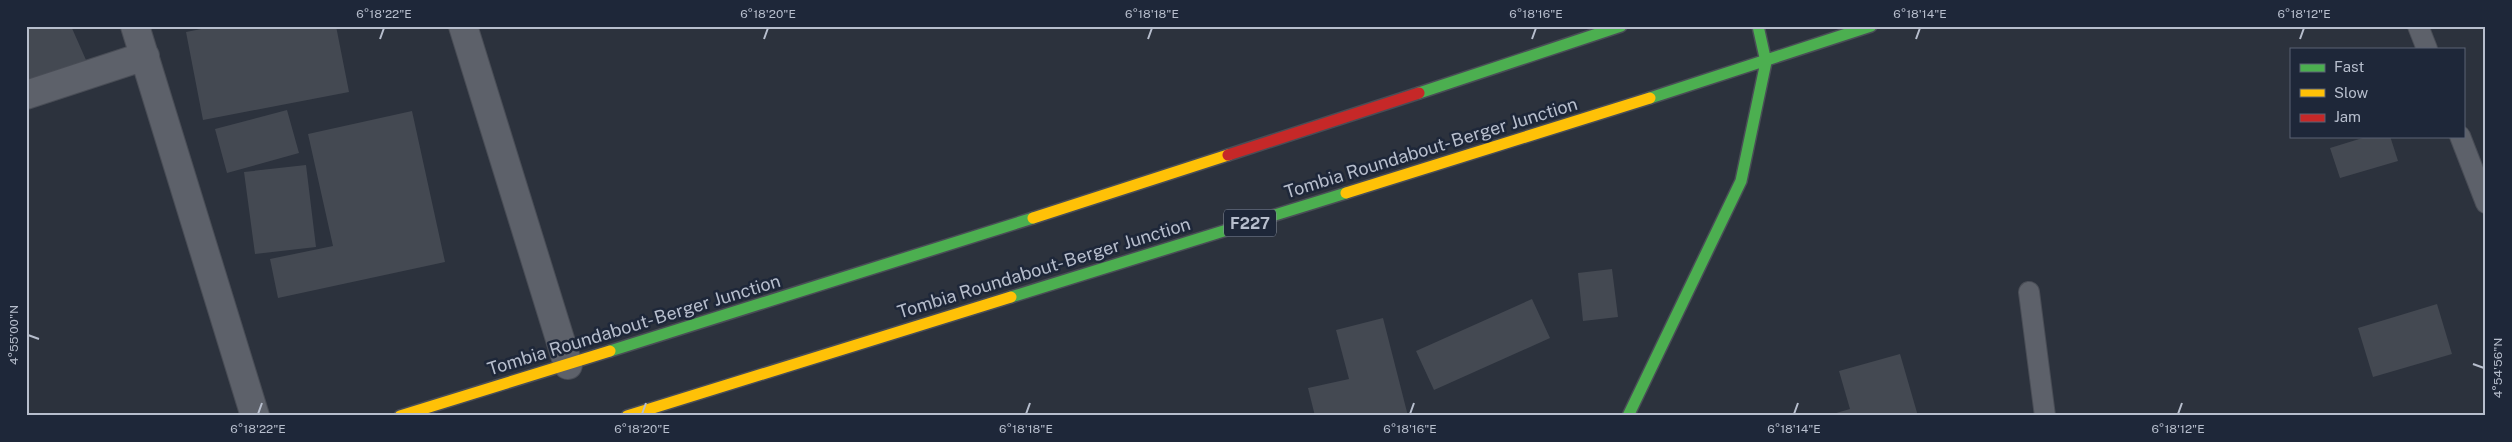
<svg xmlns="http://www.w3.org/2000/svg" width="2512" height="442" font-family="'Public Sans',sans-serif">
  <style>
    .building { fill: #444952 }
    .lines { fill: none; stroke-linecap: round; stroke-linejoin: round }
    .lane-casing { stroke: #494d56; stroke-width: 22 }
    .street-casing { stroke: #494d56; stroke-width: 30 }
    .fast-casing { stroke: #494d56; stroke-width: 14 }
    .slow-casing { stroke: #494d56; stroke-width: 14 }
    .jam-casing { stroke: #494d56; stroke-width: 14 }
    .lane { stroke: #5d616a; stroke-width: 20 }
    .street { stroke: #5d616a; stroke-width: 28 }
    .fast { stroke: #4caf50; stroke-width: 11 }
    .slow { stroke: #ffc107; stroke-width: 11 }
    .jam { stroke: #c62828; stroke-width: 11 }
    .ticks { fill: none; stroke: #b7becd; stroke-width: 2 }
    .labels { text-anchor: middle; stroke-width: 5; stroke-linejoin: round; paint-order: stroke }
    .shield { fill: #1e2739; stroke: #8991a1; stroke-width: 1 }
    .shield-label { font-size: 16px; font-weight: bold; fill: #b7becd }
    .street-label { font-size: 18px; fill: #b7becd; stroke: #1e2739 }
    .neatline { fill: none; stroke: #b7becd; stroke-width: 2 }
    .ticks-label { font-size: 12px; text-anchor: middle; fill: #b7becd }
  </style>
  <rect width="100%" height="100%" fill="#2c323d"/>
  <path class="building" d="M26,26H71L86,60L26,85Z
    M216,26H336L349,92L203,120L186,32Z
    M287,110L299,153L227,173L215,129Z
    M412,111L445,262L278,298L270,259L333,246L308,134Z
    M2369,136H2390L2398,161L2340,178L2330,148Z
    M306,165L316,247L255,254L244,172Z
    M1612,269L1618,317L1583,321L1578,273Z
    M1532,299L1550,338L1434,390L1416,351Z
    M2437,304L2452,354L2373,377L2358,328Z
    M1383,318L1408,416H1315L1308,388L1349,379L1336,330Z
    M1900,354L1918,416H1826L1850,409L1839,371Z"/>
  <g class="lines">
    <g class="lane-casing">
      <path id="lane" d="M2418,26L2427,49
        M2460,136L2486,203
        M2029,292L2045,416"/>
    </g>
    <g class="street-casing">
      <path id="street" d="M135,26L255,416
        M463,26L568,365
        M26,95L145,56"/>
    </g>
    <g class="fast-casing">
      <path id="fast" d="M1419,93L1621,26
        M1650,98L1871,26
        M1011,297L1346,193
        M610,351L1033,218
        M1628,416L1741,181L1766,62L1758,26"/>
    </g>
    <g class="slow-casing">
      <path id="slow" d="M1346,193L1650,98
        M1033,218L1228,155
        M400,416L610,351
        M627,416L1011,297"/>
    </g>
    <g class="jam-casing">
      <path id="jam" d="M1228,155L1419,93"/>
    </g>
    <use href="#lane" class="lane"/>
    <use href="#street" class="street"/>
    <use href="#fast" class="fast"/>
    <use href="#slow" class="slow"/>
    <use href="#jam" class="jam"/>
  </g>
  <path class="ticks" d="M380,39L384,28M764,39L768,28M1148,39L1152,28M1532,39L1536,28M1916,39L1920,28M2300,39L2304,28M28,335L39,339M2473,364L2484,368M258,414L262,403M642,414L646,403M1026,414L1030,403M1410,414L1414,403M1794,414L1798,403M2178,414L2182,403"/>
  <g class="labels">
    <rect class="shield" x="1224" y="209.5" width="52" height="27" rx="4"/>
    <g class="shield-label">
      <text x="1250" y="229">F227</text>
    </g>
    <g class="street-label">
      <text transform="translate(1431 148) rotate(-17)" y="6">Tombia Roundabout- Berger Junction</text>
      <text transform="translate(1044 268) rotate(-17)" y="6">Tombia Roundabout- Berger Junction</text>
      <text transform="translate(634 325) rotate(-17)" y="6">Tombia Roundabout- Berger Junction</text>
    </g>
  </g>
  <rect width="2512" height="442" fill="none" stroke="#1e2739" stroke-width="55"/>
  <rect x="2290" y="48" width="175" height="90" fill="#1e2739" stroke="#5b6374"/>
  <rect x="2300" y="64" width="25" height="8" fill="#4caf50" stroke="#5b6374"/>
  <text x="2334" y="72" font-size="15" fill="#b7becd">Fast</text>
  <rect x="2300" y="89" width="25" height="8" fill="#ffc107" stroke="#5b6374"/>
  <text x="2334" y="98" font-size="15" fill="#b7becd">Slow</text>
  <rect x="2300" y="114" width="25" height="8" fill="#c62828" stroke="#5b6374"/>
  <text x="2334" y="122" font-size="15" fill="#b7becd">Jam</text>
  <rect x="28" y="28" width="2456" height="386" class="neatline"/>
  <g class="ticks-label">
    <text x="384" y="18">6°18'22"E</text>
    <text x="768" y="18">6°18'20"E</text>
    <text x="1152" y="18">6°18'18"E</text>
    <text x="1536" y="18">6°18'16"E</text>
    <text x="1920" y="18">6°18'14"E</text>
    <text x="2304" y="18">6°18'12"E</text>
    <text transform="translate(14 335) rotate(-90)" y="4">4°55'00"N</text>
    <text transform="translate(2498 368) rotate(-90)" y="4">4°54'56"N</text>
    <text x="258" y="433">6°18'22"E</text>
    <text x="642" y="433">6°18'20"E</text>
    <text x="1026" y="433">6°18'18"E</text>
    <text x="1410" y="433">6°18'16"E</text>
    <text x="1794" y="433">6°18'14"E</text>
    <text x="2178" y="433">6°18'12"E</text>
  </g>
</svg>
